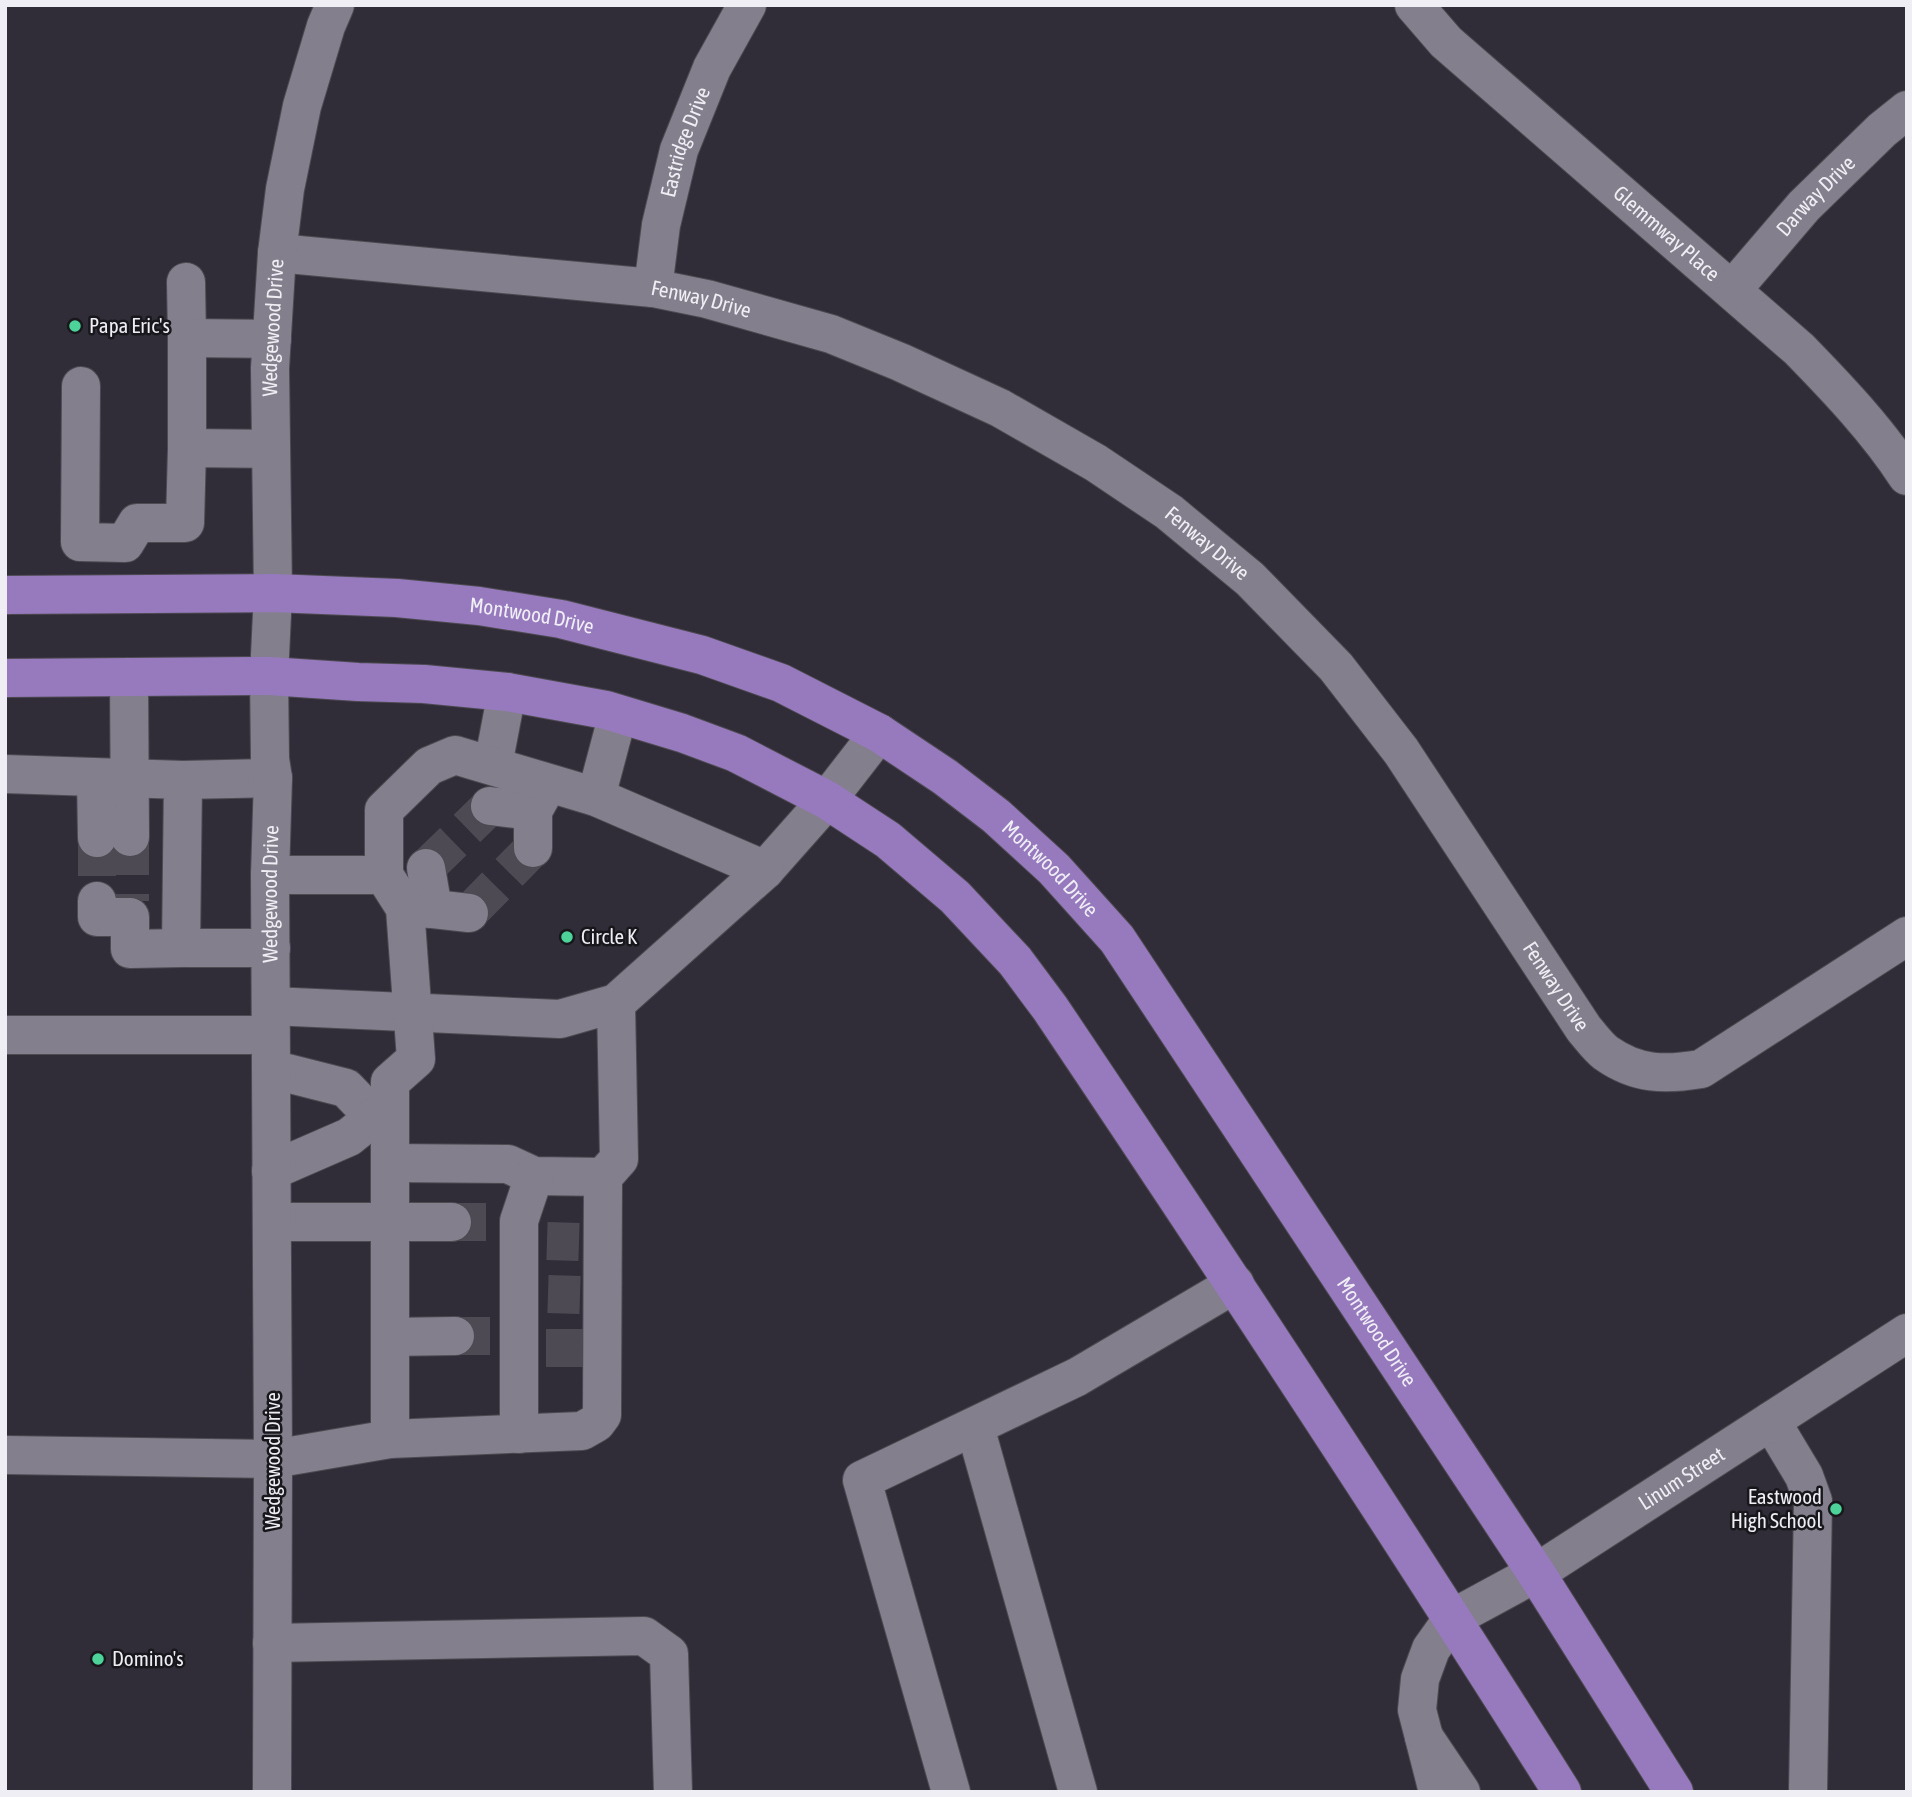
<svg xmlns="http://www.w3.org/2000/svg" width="1912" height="1797" font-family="'Asap Condensed',sans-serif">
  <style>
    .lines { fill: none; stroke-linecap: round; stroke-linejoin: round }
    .minor-tunnel { stroke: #4e4a54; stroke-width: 38; stroke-dasharray: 38 19; stroke-linecap: butt }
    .minor-casing { stroke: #4d4a52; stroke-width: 40 }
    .major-casing { stroke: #4d4a52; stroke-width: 40 }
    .minor { stroke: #847f8c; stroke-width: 38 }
    .major { stroke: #967abd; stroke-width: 38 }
    .poi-dot { fill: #4dd39a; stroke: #18171c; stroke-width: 2.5 }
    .labels { text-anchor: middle; stroke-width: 5; stroke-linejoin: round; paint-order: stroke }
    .street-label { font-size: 21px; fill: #f0eef5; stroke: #18171c }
    .poi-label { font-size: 21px; fill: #f0eef5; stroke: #18171c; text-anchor: start }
  </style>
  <rect width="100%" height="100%" fill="#312d38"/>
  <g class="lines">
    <path class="minor-tunnel" d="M130,837V901
      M97,838V901
      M426,868L490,806
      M469,913L533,848
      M452,1222H486
      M547,1241L579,1242
      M548,1294L580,1295
      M455,1336H490
      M546,1348H583"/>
    <g class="minor-casing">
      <g id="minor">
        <path id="s1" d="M1414,5L1446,42L1799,349C1838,389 1877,430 1907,476"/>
        <path id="s2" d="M277,253L653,288L707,299L831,334L900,362L1000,408L1096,463L1169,512L1250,579L1336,667L1401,751L1584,1029C1591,1037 1598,1047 1606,1053C1637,1075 1665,1075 1701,1069L1907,936"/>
        <path d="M186,282L187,338"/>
        <path id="s3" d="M653,288L661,225L679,150L712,68L747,5"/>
        <path id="s4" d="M1732,290L1804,206L1882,130L1907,110"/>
        <path d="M81,386L80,542L125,543L137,523H185L187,448L271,449"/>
        <path d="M187,448V338L272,339"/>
        <path d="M129,678L130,837"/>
        <path d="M493,765L507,692"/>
        <path d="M5,774L183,780L181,948H271"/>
        <path d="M96,778L97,838"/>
        <path d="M183,780L273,778"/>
        <path d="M596,797L618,714"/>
        <path d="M490,806L533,811"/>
        <path d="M533,848V811L548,784"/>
        <path d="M426,868L433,909"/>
        <path d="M270,875H384"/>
        <path d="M97,901V917H130V949L181,948"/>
        <path d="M405,908L433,909L469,913"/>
        <path d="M271,1006L560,1019L616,1003L765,870L827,800L879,733"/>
        <path d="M5,1035H270"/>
        <path d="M271,1069L346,1088L374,1117L390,1119"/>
        <path d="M390,1163L508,1164L534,1176L603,1177"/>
        <path d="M271,1171L349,1137L374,1117"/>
        <path d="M272,1222H452"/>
        <path d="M390,1337L455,1336"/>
        <path d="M1771,1421L1804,1476L1813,1501L1808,1792"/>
        <path d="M975,1427L1078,1792"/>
        <path d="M519,1434V1221L534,1176"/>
        <path d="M390,1439V1082L416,1059L405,908L384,875V810L429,766L455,755L596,797L765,870"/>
        <path d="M5,1455L273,1459L390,1439L582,1431L596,1423L602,1415L603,1177L619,1159L616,1003"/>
        <path d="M272,1643L644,1636L669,1654L673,1792"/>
        <path id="s5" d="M1424,1737L1417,1710L1420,1679L1431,1649L1453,1618L1536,1573L1907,1333"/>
        <path id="s6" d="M272,1792L273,1459L270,875L273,778L270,759L269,676L273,593L270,368L277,253L285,189L302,106L326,26L335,5"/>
        <path d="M951,1792L862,1480L1077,1377L1235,1284"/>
        <path d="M1438,1792L1424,1737L1461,1792"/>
      </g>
    </g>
    <g class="major-casing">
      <g id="major">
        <path id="s7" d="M5,595L273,593L397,598L479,606L561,619L702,655L781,683L879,733L945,777L996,816L1054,869L1117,939L1536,1573L1674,1792"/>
        <path d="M5,678L269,676L358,682L424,684L507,692L606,710L682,733L736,753L827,800L888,840L955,897L1015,961L1050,1008C1224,1267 1396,1528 1562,1792"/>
      </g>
    </g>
    <use href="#minor" class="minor"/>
    <use href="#major" class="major"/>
  </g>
  <g class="poi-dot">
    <circle cx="75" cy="326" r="7"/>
    <circle cx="567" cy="937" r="7"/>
    <circle cx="1836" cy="1509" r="7"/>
    <circle cx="98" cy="1659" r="7"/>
  </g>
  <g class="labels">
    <g class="street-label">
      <text dy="7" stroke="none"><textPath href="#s3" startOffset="150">Eastridge Drive</textPath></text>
      <text dy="7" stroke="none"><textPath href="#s4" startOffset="126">Darway Drive</textPath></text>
      <text dy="7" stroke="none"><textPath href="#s1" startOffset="341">Glemmway Place</textPath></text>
      <text dy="7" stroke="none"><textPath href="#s2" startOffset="427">Fenway Drive</textPath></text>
      <text dy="7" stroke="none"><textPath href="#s6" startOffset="1465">Wedgewood Drive</textPath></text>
      <text dy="7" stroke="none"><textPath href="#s2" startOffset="994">Fenway Drive</textPath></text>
      <text dy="7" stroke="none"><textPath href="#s7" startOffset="528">Montwood Drive</textPath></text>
      <text dy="7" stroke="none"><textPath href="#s7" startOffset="1116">Montwood Drive</textPath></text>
      <text dy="7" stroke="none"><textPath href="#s6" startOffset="898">Wedgewood Drive</textPath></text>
      <text dy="7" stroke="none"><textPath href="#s2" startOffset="1561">Fenway Drive</textPath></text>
      <text dy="7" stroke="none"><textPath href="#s7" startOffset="1684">Montwood Drive</textPath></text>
      <text transform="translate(273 1461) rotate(-90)" y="7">Wedgewood Drive</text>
      <text dy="7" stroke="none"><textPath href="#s5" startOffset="397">Linum Street</textPath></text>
    </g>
    <g class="poi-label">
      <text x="89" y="333">Papa Eric's</text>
      <text x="581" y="944">Circle K</text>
      <text x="1822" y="1504" text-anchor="end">Eastwood<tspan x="1822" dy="24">High School</tspan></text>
      <text x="112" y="1666">Domino's</text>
    </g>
  </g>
  <rect width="1912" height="1797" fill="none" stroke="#f0eef5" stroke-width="14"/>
</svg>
